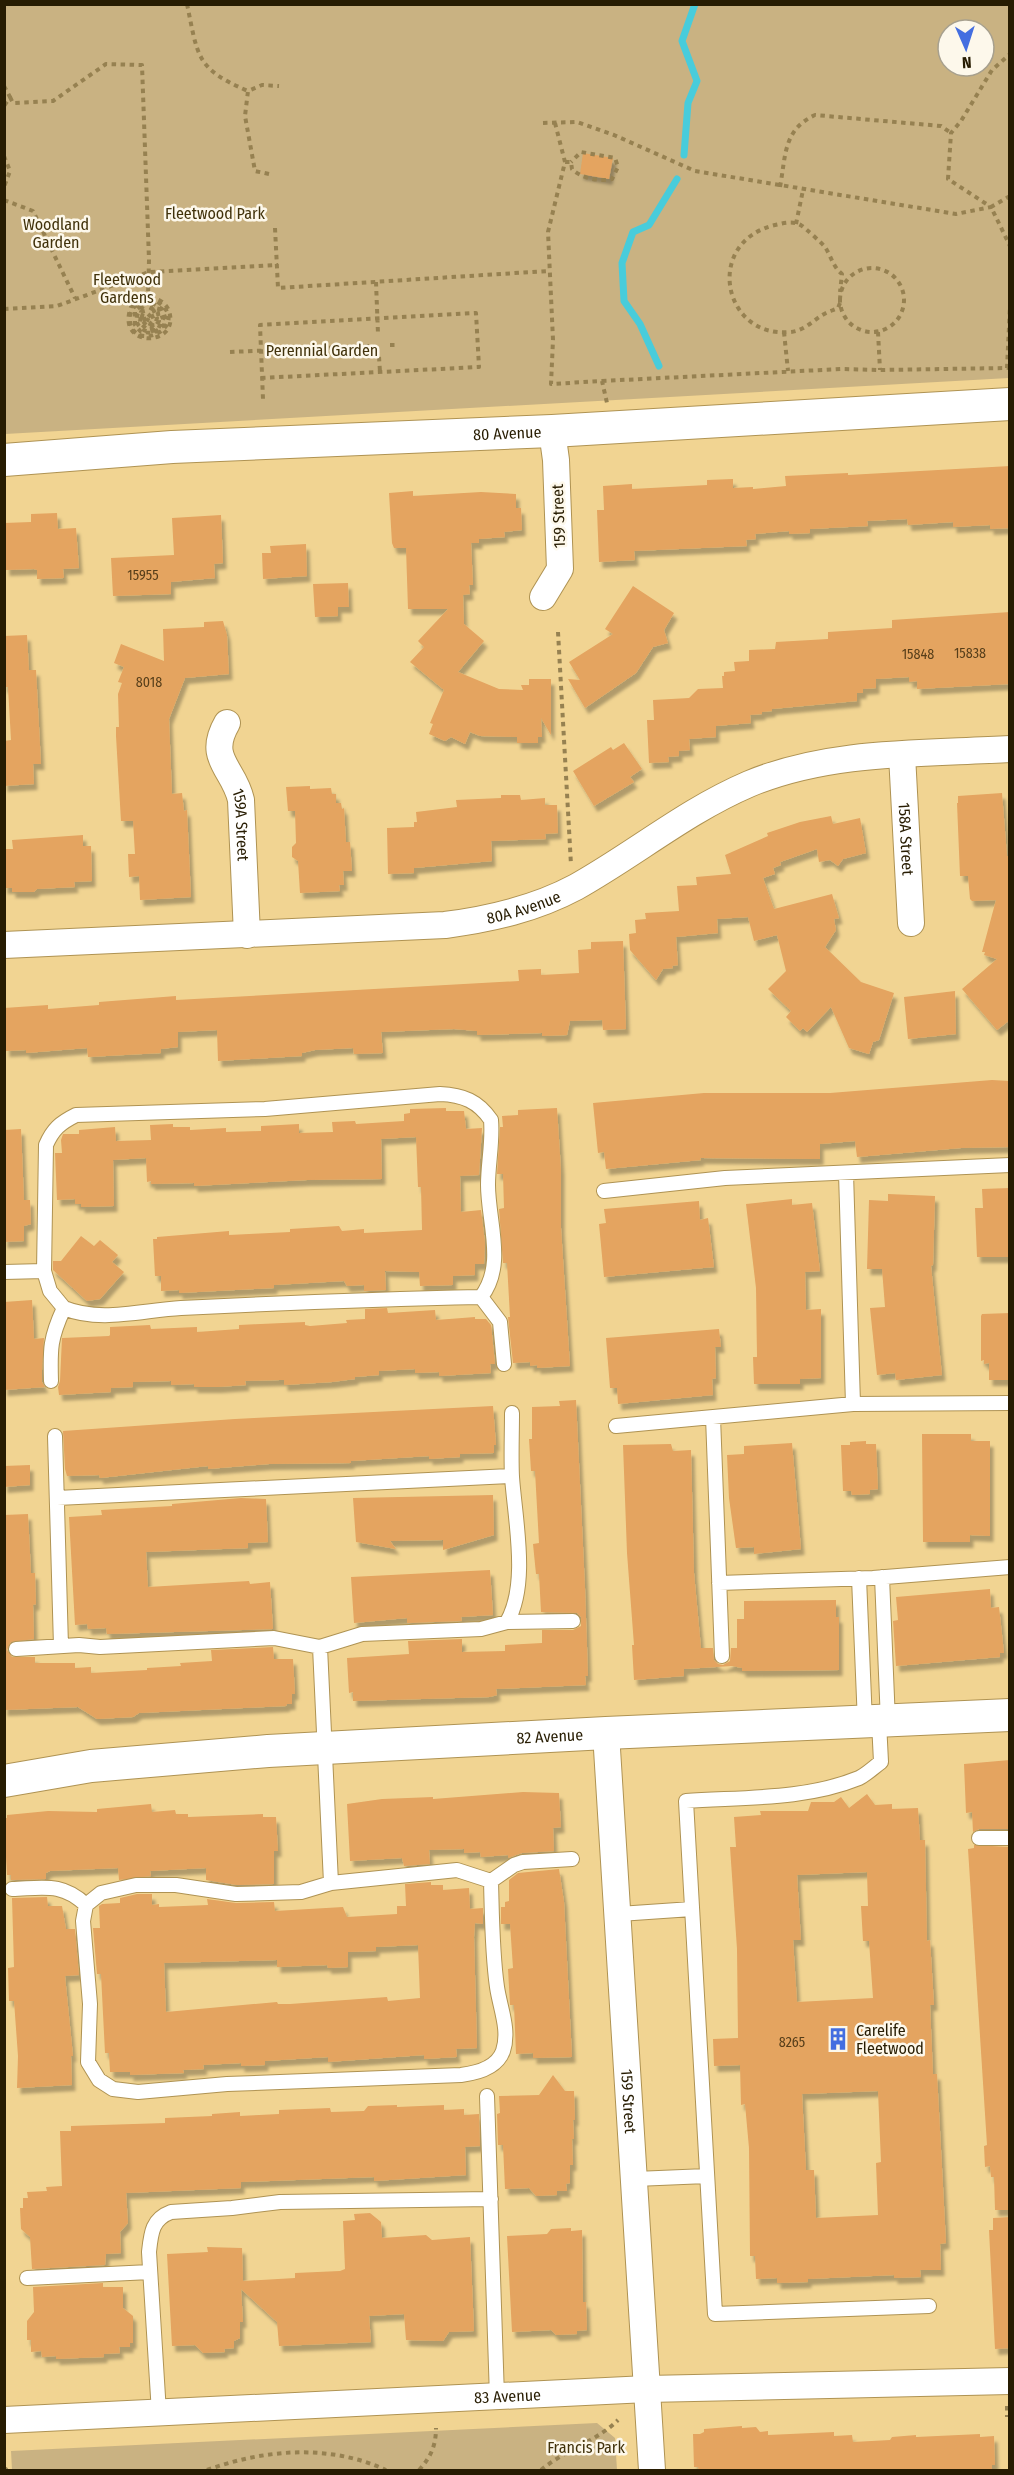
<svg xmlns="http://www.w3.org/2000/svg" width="1014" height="2475" font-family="'Fira Sans Condensed',sans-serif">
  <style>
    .green { fill: #c9b282; fill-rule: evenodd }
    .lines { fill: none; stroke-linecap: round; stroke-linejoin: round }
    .stream { stroke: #48ccdb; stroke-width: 7 }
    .building { fill: #e4a460; fill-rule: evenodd; filter: url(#shadow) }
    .service-casing { stroke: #af9353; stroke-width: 16 }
    .minor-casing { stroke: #af9353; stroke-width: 28 }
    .tertiary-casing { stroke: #af9353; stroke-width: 34 }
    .path { stroke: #968151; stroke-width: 4; stroke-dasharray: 4.5 4.5; stroke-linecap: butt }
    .service { stroke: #fff; stroke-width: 14 }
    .minor { stroke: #fff; stroke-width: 26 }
    .tertiary { stroke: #fff; stroke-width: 32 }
    .labels { text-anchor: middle; stroke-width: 5; stroke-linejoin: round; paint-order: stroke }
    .number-label { font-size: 14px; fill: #563e1a }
    .park-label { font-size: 16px; fill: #41320b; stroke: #fdf8eb }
    .street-label { font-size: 16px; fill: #271c02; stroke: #fdf8eb }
    .poi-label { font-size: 16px; fill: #271c02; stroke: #fdf8eb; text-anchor: start }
  </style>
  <defs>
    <filter id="shadow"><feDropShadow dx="3.5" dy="6" stdDeviation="1.5" flood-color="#0004"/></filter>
  </defs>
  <rect width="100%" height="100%" fill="#f1d492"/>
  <path class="green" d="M4,5H1009V378L5,434ZM948,30H984V66H948Z
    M597,2423L615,2438L617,2470H12L11,2451Z"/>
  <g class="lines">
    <path class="stream" d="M684,155L688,103L697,81L682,41L695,4
      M659,366L640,324L624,301L622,263L633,232L649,225L677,179"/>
  </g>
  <path class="building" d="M583,153L613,158L609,179L580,174Z
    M1010,466V528L990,529V525L953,527V522L908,525L907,519L867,521L868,526L810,529V533L789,534V531L755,534L756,539L746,540L747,546L634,551L635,560L599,562L597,510H604L603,486L632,484V489L707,485V480L733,479V488L753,487V489L786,486L785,476L848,473V475Z
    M413,491V496L481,492L516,494V508H521L522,530L504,532L505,537L479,539V543H471L473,585H469L470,594L463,595L464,624L484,641L458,672L499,689L523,690L521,685H529V679H551V735L541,718L542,737H538V743H517V737L480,736L470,732L465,744L451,737L445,741L429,734L433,724L430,723L444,690L410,662L424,647L418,641L448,609H408L406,548H394L392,543L389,493Z
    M57,513L58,529L76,528L79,568L63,569L64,578L37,579V570L34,569L6,570L4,523L31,522V514Z
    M221,515L223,563L214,564L215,578L171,582V594L113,596L111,558L174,555L172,518Z
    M306,544L307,576L263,579L262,553H271L270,546Z
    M348,583L349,607H338V616L315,617L313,584Z
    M633,586L674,613L664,630L668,643L653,647L636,673L585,708L568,679L580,680L569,662L613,634L605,629Z
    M1010,612V684L917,689V681L909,682V677L876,679V688L863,689V693H857V701L772,709V711L762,712V714L750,715L751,723L716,726V737L689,739L690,750L679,751V756L668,757L669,762L649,763L647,720H654L653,700L689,698L698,689L723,688L722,676H724V672L735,671L734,662L749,661V650L775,649L776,642L828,639V632L892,628V620Z
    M223,621L227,635L229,674L185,678L169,719L172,794L182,793L184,811L187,810L191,897L140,900L139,876L129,877L128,854H135L133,821H121L116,736V727H119L118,694L122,683L118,682L124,667L114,663L121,644L164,661L163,629L204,627V622Z
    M27,635L29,670H36L41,764H33L34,784L4,786V741L11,740L8,687H4V636Z
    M624,743L642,769L630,777L634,782L594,806L573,771L611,747L613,750Z
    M310,786V789L331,788L332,794H336V803H341L342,809L344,808L346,842H350L352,871H343L344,885H339L340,891L300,893L298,861L292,857V847L296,843L295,811H288L286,787Z
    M1002,793L1007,856H1010V1020L997,1030L962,989L997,959L984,955L985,952H982L996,900L972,901L970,899L968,876H960L957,803H958V796Z
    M501,795H520L521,800L545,798V805H557L558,833L545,834L546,839L491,841L492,861L414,868V873L388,874L387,828L414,827V822H417L416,812L457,807L456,800L501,798Z
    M831,816L833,824L860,818L866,853L843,859L838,866L830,860L819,862L817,849L780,862L781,865L773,868L775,874L763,878L774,909L832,894L839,918L834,919L836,930L825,947L861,982L894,993L879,1040L873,1042L869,1054L849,1048L831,1007L807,1032L803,1028L800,1031L786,1017L791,1011L768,989L786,971L777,935L754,941L748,917L717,919L718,933L676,937L678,965L672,966L673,968L663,969L656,980L630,950L629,934L636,933L635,920L646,919L645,913L679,911L677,886L697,885L696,877L731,874L725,855L768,836L767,833L800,822Z
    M83,835V846H91L92,881L74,882L75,887L37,889L34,892H12V888H4V849H13L12,840Z
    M623,941L626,1029L603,1030L602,1020L570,1021L567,1035L542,1036V1033L477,1035V1031L454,1029L381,1032L383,1053L354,1054L353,1048L315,1050L302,1053V1056L218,1061L217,1030L178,1032V1047L161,1049V1053L88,1057L87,1048L26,1053V1050L6,1051L4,1008L48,1005V1009L99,1005V1002L176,996V1000L519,981L518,970L541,969V975L579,973L578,950L591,949V942Z
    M955,991L956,1034L908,1039L904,997Z
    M992,1080L1010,1081V1147L961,1148L857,1157L855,1141L820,1144V1159L700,1158L701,1160L606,1169L604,1152L598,1153L593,1103L704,1093H830Z
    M446,1108V1111H464L466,1129L482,1128L479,1175L460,1176L461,1212L481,1210L485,1243L484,1264H475V1275L453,1276V1285L420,1286L419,1272L385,1271L386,1290L364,1291V1285L347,1286L344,1281L274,1285V1288L179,1293V1290L161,1291V1276H155L153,1239H157V1237L229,1231V1235L290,1232V1229L339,1226L342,1231L364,1229V1233L422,1230L421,1187H418L416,1137L381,1139L382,1179L307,1180L194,1186V1183L151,1184V1181L147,1182L146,1158L113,1160L114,1206L81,1207V1204H75V1199L57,1200L55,1153H62L61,1140L63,1134H79V1130L115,1127L116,1141L151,1140L150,1125L173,1124V1127H190V1130L226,1128V1132L261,1131V1126L299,1124V1133L333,1132L332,1122L355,1121L356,1124L404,1121V1114L410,1113V1109Z
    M557,1108L561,1170V1228L570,1366L537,1368V1365L530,1366V1362L513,1363L508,1317H510L507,1263H503L499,1209L504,1208L503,1174H497L500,1127H503L502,1116L518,1115V1110Z
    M21,1129L24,1200H30L31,1224L24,1226V1241L4,1242V1130Z
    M1010,1188V1257H977L975,1208H983L982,1189Z
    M888,1194L935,1196L933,1265L931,1266L942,1375L896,1380L895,1373L877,1375L870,1308L885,1307L882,1269H867L869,1200L888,1201Z
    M792,1199V1205L812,1203L820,1271L805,1272L806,1310L821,1309V1378L800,1379V1384H754L753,1357H757L756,1288L746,1204Z
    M699,1201L700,1220L708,1218L714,1267L604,1277L599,1224L606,1223L604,1209Z
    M81,1236L94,1246L100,1240L118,1255L112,1262L124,1272L100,1299L87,1301L53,1270V1261H61Z
    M32,1300L34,1339L44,1338L42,1370V1382L45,1387L4,1390V1302Z
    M387,1308L388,1313L435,1310L436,1320L475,1317V1319H486L491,1325L495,1364H490L491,1373L439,1376V1372L415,1373V1369L379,1371V1375L355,1377V1379L332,1382L284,1385V1380H280L245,1381L246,1385L218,1387H194V1384L171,1385V1381L133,1382V1387L111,1388V1392L59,1395L58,1387L60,1381L62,1338L109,1336L110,1335V1327L150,1325L151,1329L197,1327V1332L239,1329V1325L305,1322V1325L310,1326L347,1323L346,1320L365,1319V1309Z
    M1010,1313V1380H989V1363L984,1364V1360L981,1361V1316L982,1314Z
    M719,1329L721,1347H715L716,1378L712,1379L713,1395L618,1404L617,1388H610L606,1338Z
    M576,1400L585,1588L588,1676H585L586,1685L496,1689L497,1695L490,1697L353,1701V1692L349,1693L347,1658L409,1654L408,1641L462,1639V1652L505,1651V1645L542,1643V1630H573L581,1626V1617L577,1613L541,1612L539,1574H536L533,1544L539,1543L535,1471H531L529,1439H532V1407L560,1406L559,1401Z
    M493,1406L496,1445H494V1453L460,1454V1457L429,1459V1456L351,1461V1463L269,1464L208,1469V1466L100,1478L99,1475L67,1476L65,1469L63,1431L235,1419Z
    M922,1434H971V1441H990V1536L970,1535V1542H923Z
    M866,1441V1444H876L878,1489L870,1490V1494L852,1495L851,1491H843L841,1445H850V1442Z
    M792,1443L801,1549L754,1554V1547L736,1548L729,1498L727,1455L744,1454V1446Z
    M671,1444L673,1451L691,1450L694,1573L701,1648H713L714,1660L718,1664L723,1665L730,1661L731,1648H737V1619H744V1601L836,1600V1617H839V1670L742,1671V1668L732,1666L684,1669V1676L634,1680L632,1645H634L627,1553L623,1445Z
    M30,1465V1485L4,1487V1466Z
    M493,1495L494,1535L443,1550V1540L390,1541L396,1549L356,1542L353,1498Z
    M241,1498L266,1499L268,1542L248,1543V1548L146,1552L148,1587L249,1581L250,1584L270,1582L273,1629L107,1634L106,1628L88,1629L87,1624L75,1625L69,1517L102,1515L101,1510L172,1506V1504Z
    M28,1514L31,1573H35L36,1604L33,1605L34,1639L11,1642L7,1650L12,1657H35V1663H75V1668L91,1667V1673L147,1670V1668L181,1666L180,1663L212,1661L211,1650L273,1647L274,1659H293L295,1694H292V1704H287L286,1706L139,1713L133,1717L97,1719L78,1707L4,1710V1515Z
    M490,1570L493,1615L461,1617L462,1621L407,1623V1618L354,1623L351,1577Z
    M990,1589L991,1608L999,1607L1004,1653H1000V1657L896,1666L893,1621L898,1620L896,1597Z
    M1010,1760V1829H979L973,1832L972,1812L966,1813L964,1764Z
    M523,1792L559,1793L561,1827L553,1828L554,1851L522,1853L508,1858V1855L481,1857L480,1852L464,1853V1849L429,1850L430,1864L404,1866L402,1858L350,1861L347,1804L382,1799L433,1797V1799Z
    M867,1794L875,1805L892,1804V1809L918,1808L920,1840H925L927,1941L930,1940L934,2005H930L933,2074H937L946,2243L940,2244L941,2270H920L921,2277L894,2278V2275L808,2279V2282L777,2283V2278L756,2279L755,2256H750L749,2148L745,2104L741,2105L740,2065L714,2066L713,2039L738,2038L737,1949L730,1847H736L734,1817L761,1815L760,1811H808L811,1802H834L841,1797L849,1808ZM867,1872L868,1906H861L863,1941H869L873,1998L797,2002L793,1940H801L797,1875ZM878,2091L881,2162L876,2163L878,2215L816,2218L814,2170H806L802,2094Z
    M151,1804L152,1812L175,1810L176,1814H188V1817L263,1814V1817H276L278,1851H274V1884L237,1885L206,1880V1868L150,1871L151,1876L119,1880L118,1868L50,1871L46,1873V1879L11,1880V1875H7L6,1857H4V1818H7V1815L48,1811L97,1812V1809Z
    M974,1845L1010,1847V2210H995L994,2177H991L990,2166L985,2167L984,2146L987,2145L968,1849L974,1848Z
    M559,1869L564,1902L572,2057L533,2058V2053L516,2054L514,2005H510L508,1969L513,1968L510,1924H501V1907H505V1902L509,1901V1880L518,1873Z
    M431,1882V1885H443V1890L469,1888L470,1909L483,1908V1924L475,1923L474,1937L477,2048L456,2049L457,2057L424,2059V2055L328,2062V2057L265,2061V2065L241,2066V2063L203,2065L204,2069L183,2070L184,2073L130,2075V2072H110L109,2053H105L101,1974H97L93,1928H100L99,1906L102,1904L120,1903V1898L137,1894H152V1905L159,1904V1907L208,1905L207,1899L236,1903L274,1902L275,1911L343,1907L347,1917L397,1914V1906H406L405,1884ZM418,1945L420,1998L388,2001L387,1997L290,2004H278L277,2002L166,2012L164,1963L277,1960V1967L327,1965L328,1968L348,1967V1952L376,1951V1947Z
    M47,1897L48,1906H62L66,1929H75L79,1975L65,1976L73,2056H71L72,2085L17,2088L18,2056L14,2001H9L8,1968L14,1967L12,1898Z
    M553,2075L565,2091H574L575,2120H573L574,2139H572L573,2165H570V2183L566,2184L567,2191H557V2195L536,2196L529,2188L505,2189L503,2145H498L497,2114L500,2113L499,2096L539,2095Z
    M397,2105V2107L444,2105V2110L464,2109V2115L479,2114L480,2146L465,2147L466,2175L374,2181V2177L241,2182V2188L126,2193L128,2223L120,2232L121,2253L106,2254L105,2265L32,2269L30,2237L21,2229L20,2208H23V2198H28L27,2192L47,2191L46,2187L62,2186L60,2131H71V2126L165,2123V2118L212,2116V2114L240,2112V2116L279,2114V2110L330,2108L331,2112L364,2111L368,2106Z
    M370,2213L381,2222L382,2238L426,2235L432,2240L470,2237L474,2331L449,2332L443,2341L406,2340L404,2314L369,2316L371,2342L279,2346L277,2322L241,2289L243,2322H240V2338L234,2341V2348L224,2349L225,2352L203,2353L195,2345L172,2346L167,2254L208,2252L207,2247L242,2248L243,2281L295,2278V2273L340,2271L345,2269L343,2221L355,2220L354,2214Z
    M1010,2217V2348L995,2349L989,2230H993V2218Z
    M571,2228V2231L582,2230L583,2302H586L587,2330L577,2331V2334L556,2335L551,2330L512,2332L507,2236L547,2234L551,2229Z
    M103,2283V2287H123V2308L133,2316V2343H130V2347H119L120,2353L104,2354V2357L79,2358L56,2359V2356L42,2357L41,2351L31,2352V2340H27V2321L34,2312L33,2287Z
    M742,2426V2428L756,2427L760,2432L768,2431V2435L834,2432V2436L852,2435L853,2442L890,2440L892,2437L916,2435V2437L980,2434V2437L994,2436L995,2465H992V2470H699L698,2467H694L693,2434H700L704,2432V2429Z"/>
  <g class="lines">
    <g class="service-casing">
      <path id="service" d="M846,1173L853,1404
        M604,1191L725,1178L1010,1165
        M4,1272L44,1271
        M64,1308C100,1323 143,1310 181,1308C281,1303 381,1299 481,1297
        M51,1381C50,1349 50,1338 64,1308L50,1291L44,1271L46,1145C53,1129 60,1123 76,1115L265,1109L440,1094C463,1095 478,1101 491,1120C493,1142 488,1163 488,1185C488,1222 506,1265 481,1297L500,1322L504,1364
        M713,1417L722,1656
        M616,1426L853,1404L1010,1403
        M55,1436L61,1646
        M57,1498L512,1476
        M882,1577L888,1722
        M859,1578L865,1723
        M719,1583L873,1578L1010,1567
        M507,1622C529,1584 515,1520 512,1477C511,1456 512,1434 512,1413
        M320,1647L331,1883
        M16,1649L79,1645L100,1647L274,1638L320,1647L362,1634L481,1629L507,1622L573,1621
        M879,1722L881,1762C874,1767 867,1774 859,1778C805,1800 743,1797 686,1801L715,2314L929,2306
        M979,1838H1010
        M457,1870L491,1881C492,1916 492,1952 497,1987C500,2008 510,2030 503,2051C497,2068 477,2073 461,2075L227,2084L138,2092L113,2089L99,2080L88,2062L90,2004L83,1921L86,1905L101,1893L136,1885H176L236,1894L301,1892L331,1883Z
        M491,1881L514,1865L523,1862L572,1859
        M12,1889C43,1888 62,1882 86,1905
        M619,1914L692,1909
        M487,2096L497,2397
        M635,2179L707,2176
        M27,2278L150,2272
        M159,2413L149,2252C151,2233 152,2219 171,2212L232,2208L280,2202L491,2199"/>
    </g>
    <g class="minor-casing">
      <g id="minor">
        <path d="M543,597L560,569L556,460L552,431"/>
        <path id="s1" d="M227,723C206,759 234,768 241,800L247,935"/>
        <path id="s2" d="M902,755L911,923"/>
        <path id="s3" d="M4,945L445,925C491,919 535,909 576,887C635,854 686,811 749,784C830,750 922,754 1010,749"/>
        <path id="s4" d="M606,1733L652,2470"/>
        <path id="s5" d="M4,2420L647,2389L1010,2381"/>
      </g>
    </g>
    <g class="tertiary-casing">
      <g id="tertiary">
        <path id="s6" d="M4,460L172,447L552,431L1010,404"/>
        <path id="s7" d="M4,1781L91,1766L268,1751L606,1733L1010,1715"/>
      </g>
    </g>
    <path class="path" d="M187,4C198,57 196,69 248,91
      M4,86L10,97L4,106
      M10,97L13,103L53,101L106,64L142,65L149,260L148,296L149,301L162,309L165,317L164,325L154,333L141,332L135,325V311L143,304V301C135,304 130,310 130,319C131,353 186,330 163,306C160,303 154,300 152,298C159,299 166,303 169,311C181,347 115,349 131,307L142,298L146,300V304C134,313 132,327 149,332L158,329L163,319L159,309L152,307L150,311L154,320L150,324L145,322L143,313L141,319L147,326L155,325L157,318L153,309L158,313L159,321L154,328L147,329L140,323L141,312L145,311L151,317L150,321L146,319L148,315
      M543,123L577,122L614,135L695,171L956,214L991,207L948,179L951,133L961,121L992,70L1010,54
      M555,123L565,162L548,232L553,340L551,384L602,381L607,403
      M4,156L10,171L4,187
      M565,162H571L572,169C581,178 599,182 612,179L618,167L615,158L581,152L571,162
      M269,174L255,171L245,116L248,91L262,85L279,86
      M780,187C786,155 783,130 815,115L941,126L951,133
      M1010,196L991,207L1010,246
      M4,200L33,211L75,298
      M796,224L803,190
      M275,228L278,288L548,271
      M840 300a32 32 0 1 1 64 0a32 32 0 1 1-64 0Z
      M376,282L378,334
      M840,303L838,308C834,310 830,311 826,313C814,319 805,331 790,332C723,339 703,242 775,225C784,223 794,220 802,226C805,228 823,244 825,247C831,256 833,267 842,274L840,292
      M4,309L57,306L149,272L278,265
      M784,332L788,371
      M878,332L880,370
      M390,345H397
      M230,352L369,346
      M379,357L380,372
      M261,378L479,367L476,313L260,325L263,399
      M602,381L841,369L880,370L1007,368L1010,306
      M558,632L571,865
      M1007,2406V2417
      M4,2468L7,2470
      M207,2470C265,2449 330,2444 386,2470
      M419,2470C431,2457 436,2445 436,2428
      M541,2470C565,2450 597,2441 618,2420"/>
    <use href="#service" class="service"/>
    <use href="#minor" class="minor"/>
    <use href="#tertiary" class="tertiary"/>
  </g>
  <defs>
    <g id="building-bare" transform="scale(1.8)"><path d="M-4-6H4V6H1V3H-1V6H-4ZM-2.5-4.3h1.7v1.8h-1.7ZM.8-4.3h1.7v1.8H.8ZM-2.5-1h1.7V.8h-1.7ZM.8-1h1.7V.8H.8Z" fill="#446ee0" stroke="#fdf8eb" stroke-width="2.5" paint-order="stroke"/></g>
  </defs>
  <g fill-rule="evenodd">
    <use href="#building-bare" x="838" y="2039"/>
  </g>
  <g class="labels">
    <g class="number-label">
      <text x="143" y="580">15955</text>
      <text x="970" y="658">15838</text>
      <text x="918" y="659">15848</text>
      <text x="149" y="687">8018</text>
      <text x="792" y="2047">8265</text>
    </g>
    <g class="park-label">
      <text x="215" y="219">Fleetwood Park</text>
      <text x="56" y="230">Woodland<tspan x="56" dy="18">Garden</tspan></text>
      <text x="127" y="285">Fleetwood<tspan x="127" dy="18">Gardens</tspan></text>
      <text x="322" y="356">Perennial Garden</text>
      <text x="586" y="2453">Francis Park</text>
    </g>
    <g class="street-label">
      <text dy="6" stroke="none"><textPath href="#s6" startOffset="504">80 Avenue</textPath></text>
      <text transform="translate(558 516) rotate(-92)" y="6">159 Street</text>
      <text dy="6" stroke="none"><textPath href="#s1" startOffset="108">159A Street</textPath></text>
      <text dy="6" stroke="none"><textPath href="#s2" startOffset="84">158A Street</textPath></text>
      <text dy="6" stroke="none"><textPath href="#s3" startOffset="522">80A Avenue</textPath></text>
      <text dy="6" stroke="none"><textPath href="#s7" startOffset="548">82 Avenue</textPath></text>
      <text dy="6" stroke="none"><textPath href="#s4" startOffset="369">159 Street</textPath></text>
      <text dy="6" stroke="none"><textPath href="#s5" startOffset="504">83 Avenue</textPath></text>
    </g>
    <g class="poi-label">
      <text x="856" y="2036">Carelife<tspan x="856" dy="18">Fleetwood</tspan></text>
    </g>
  </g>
  <rect width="1014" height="2475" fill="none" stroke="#271c02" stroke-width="12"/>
  <g transform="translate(966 48) rotate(177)"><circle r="28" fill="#fdf8eb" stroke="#a7a08e" stroke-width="1.5"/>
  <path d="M0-4.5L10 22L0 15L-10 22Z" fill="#446ee0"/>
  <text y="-9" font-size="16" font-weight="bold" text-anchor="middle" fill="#271c02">N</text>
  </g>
</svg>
